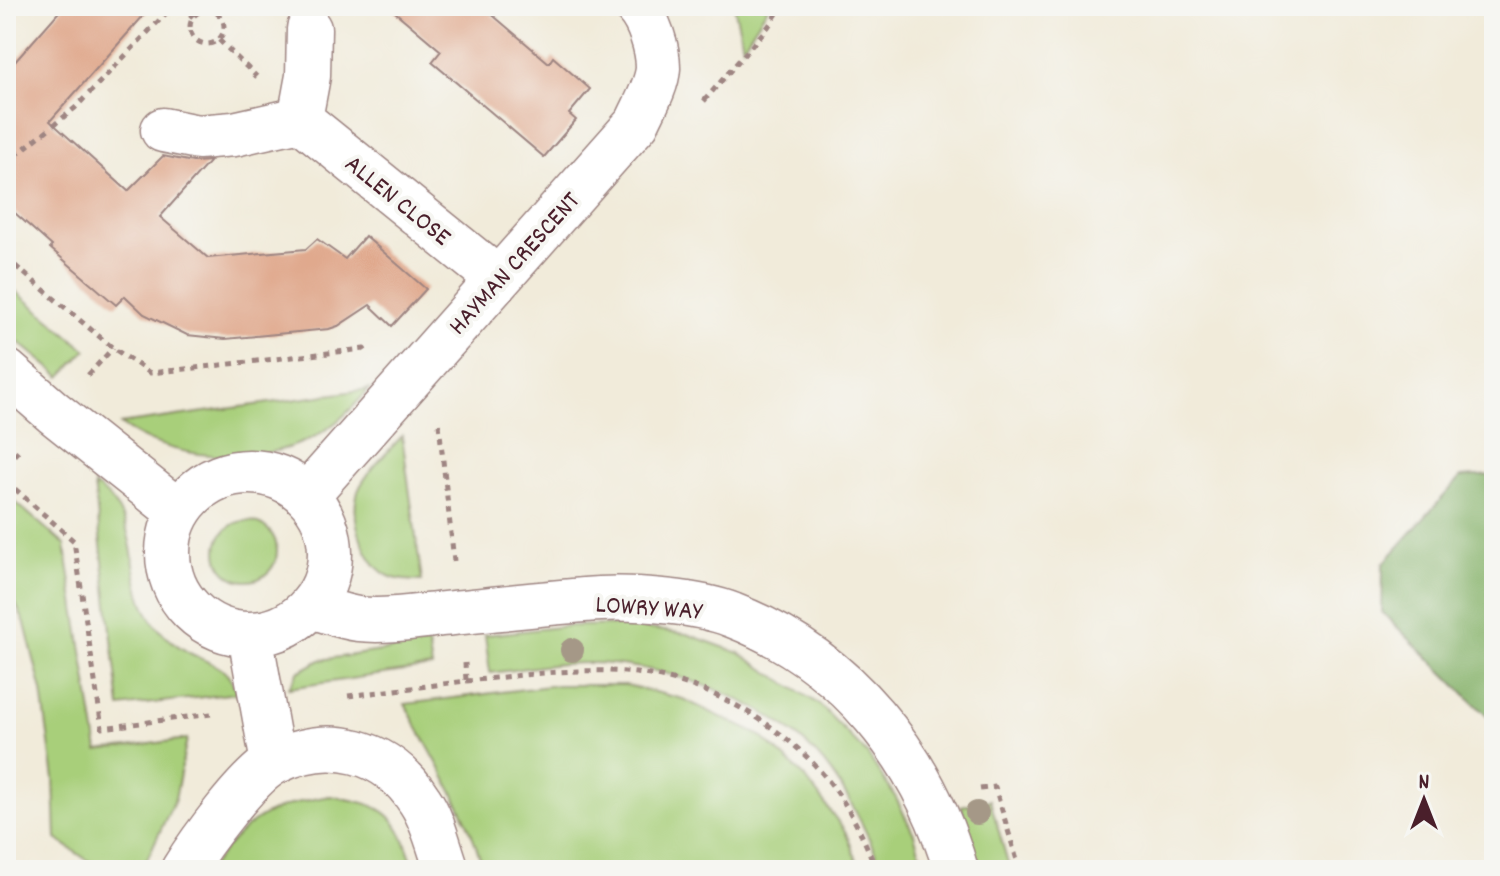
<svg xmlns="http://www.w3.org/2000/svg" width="1500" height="876" font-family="Dekko,sans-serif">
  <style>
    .green { fill: #a8cf7a; stroke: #797752; stroke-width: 2 }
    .forest { fill: #86b26a; stroke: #68684a; stroke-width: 2 }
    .building { fill: #e0a98d }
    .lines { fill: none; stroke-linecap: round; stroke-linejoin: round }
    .minor-casing { stroke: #9e8582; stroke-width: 47 }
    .path { stroke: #9e8582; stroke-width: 5; stroke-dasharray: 6 6; stroke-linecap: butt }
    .minor { stroke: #fff; stroke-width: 44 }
    .tree { fill: #a59887 }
    .labels { text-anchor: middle; stroke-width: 8; stroke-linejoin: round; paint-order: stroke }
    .street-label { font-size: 26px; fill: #4a1f2b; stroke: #f6f6f2 }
  </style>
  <rect width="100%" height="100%" fill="#f6f6f2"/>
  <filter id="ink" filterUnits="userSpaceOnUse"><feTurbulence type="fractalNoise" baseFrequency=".0125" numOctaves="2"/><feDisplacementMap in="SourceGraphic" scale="16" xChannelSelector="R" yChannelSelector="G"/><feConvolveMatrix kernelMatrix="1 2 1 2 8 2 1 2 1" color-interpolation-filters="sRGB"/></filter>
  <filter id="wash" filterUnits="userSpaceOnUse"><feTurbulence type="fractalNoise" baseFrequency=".006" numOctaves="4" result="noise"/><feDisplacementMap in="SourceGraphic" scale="32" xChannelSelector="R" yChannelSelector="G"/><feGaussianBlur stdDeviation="1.8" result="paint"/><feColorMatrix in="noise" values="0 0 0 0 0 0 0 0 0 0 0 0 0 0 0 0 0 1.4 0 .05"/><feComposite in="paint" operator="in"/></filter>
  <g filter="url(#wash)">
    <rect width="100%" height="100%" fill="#f1ebda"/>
    <path class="green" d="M734,6H769L743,46Z
      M6,283L86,350L61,377L6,332Z
      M369,389C352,409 336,425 314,437C258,467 170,461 120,424Z
      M402,436L422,581C412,581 401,581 391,577C365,566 351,521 357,495C360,478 390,450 402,436Z
      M94,485C146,518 122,578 154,623C164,637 182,650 198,657C207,662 217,664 225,672C231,678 234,686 238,693L120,707Z
      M6,494L65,545L98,751L187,739L175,799L142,870H102L56,839L54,779L42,691L25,624L6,582Z
      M217 551a30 30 0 1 1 60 0a30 30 0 1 1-60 0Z
      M620,625L687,634L739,653L820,705L868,755L896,798L914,834L925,870H883C867,833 850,795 824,763C776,705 684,671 612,664C571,660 530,668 490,673L485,635L568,626Z
      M428,644L432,667L289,688L298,672L320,660Z
      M557,685H626L683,699L761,736L804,776L845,831L861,870H483C471,816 431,754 405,704Z
      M330,796C390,806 396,812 415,870H209C247,818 267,807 330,796Z
      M990,800L1010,870H980L961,806Z"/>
    <path class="forest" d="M1494,475V723L1382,612L1383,564L1461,477Z"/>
    <g id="blocks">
      <path class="building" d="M64,6H152L50,121L128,191L163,156L193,162L210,161L160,217L208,258L306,249L317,239L345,259L365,236L426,289L392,326L370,305L338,326L329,329L225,339L187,335L144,314L125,296L116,305L50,248L52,246L6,205V72Z
        M388,6H482L549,63L553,57L590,89L569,114L576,120L544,157L432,62L441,51Z"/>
    </g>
  </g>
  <g filter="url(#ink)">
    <use href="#blocks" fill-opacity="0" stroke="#9e8582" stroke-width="2"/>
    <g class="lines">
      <g class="minor-casing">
        <path id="minor" d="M300,119L498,279
          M300,119L308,76L309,29
          M163,130L198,137L234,134L300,119
          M6,371L53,412L179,512
          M168 553a81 81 0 1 1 162 0a81 81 0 1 1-162 0Z
          M307,495L637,123C644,107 657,86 658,68C658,48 649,20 636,6
          M311,606C326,610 342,617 358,619C385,622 416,617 443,614C495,609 548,602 600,599C635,597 700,602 732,615C845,658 923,756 956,870
          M250,635L273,763
          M183,870C199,844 249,775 275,762C330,735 387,749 420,801C433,820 439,848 447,870"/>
      </g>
      <path class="path" d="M181,6L193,17
        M190 27a17 17 0 1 1 34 0a17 17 0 1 1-34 0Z
        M219,40L257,77
        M704,101L768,27L782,6
        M6,163L75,108L173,6
        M6,258L113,348L150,373L364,349L366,352
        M88,375L113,348
        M439,424L454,561
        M6,464L19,450
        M6,481L74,541L102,728L211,714
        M466,681C527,675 590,665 650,675C724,688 800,736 841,798C856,821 867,845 876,870
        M348,696L466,681L465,663
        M980,789L995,787L1020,870"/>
      <use href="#minor" class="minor"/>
    </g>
    <g class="tree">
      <circle cx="572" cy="650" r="12"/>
      <circle cx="977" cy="813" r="12"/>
    </g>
  </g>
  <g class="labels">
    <g class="street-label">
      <text transform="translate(399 199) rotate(39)" y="9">ALLEN CLOSE</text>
      <text transform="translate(513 262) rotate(-48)" y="9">HAYMAN CRESCENT</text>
      <text transform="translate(649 606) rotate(4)" y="9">LOWRY WAY</text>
    </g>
  </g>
  <rect width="1500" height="876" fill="none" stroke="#f6f6f2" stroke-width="32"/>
  <g transform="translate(1424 800)" stroke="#f6f6f2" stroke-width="6" paint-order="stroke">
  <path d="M0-6L14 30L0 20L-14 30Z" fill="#4a1f2b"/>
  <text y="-12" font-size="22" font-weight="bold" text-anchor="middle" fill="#4a1f2b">N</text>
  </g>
</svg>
